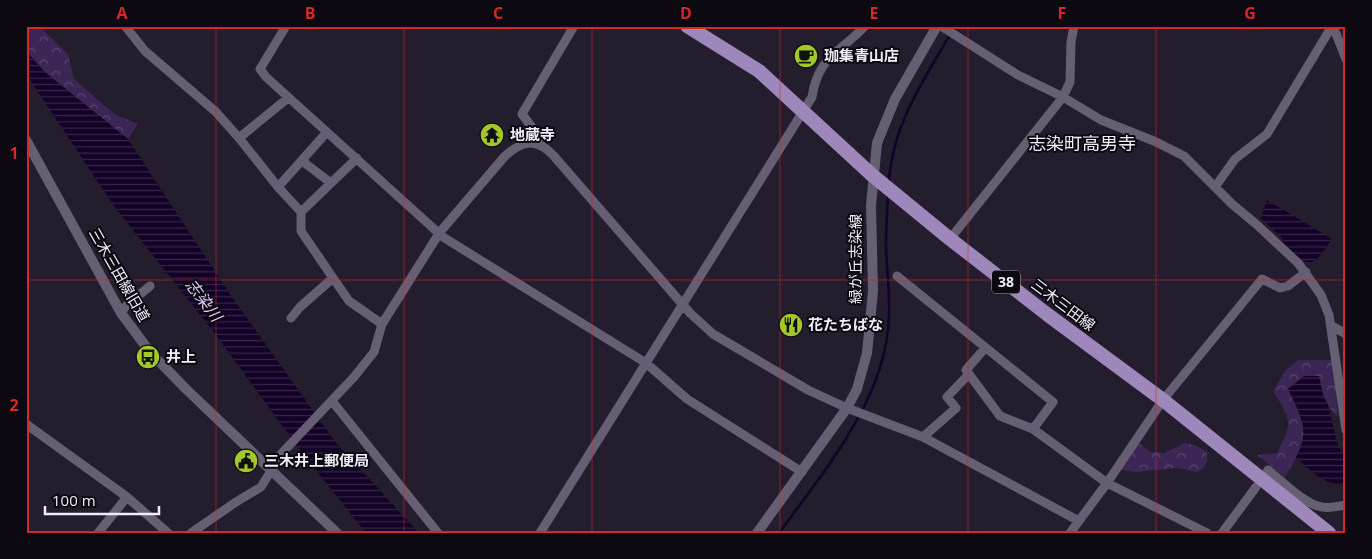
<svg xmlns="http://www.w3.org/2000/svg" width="1372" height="559" font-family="'Open Sans','Noto Sans JP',sans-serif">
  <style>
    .forest { fill: url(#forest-crowns) }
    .water { fill: url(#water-rules) }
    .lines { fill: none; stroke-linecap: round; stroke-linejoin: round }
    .stream { stroke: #140127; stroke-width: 2.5 }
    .minor { stroke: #665e72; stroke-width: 9 }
    .tertiary { stroke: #665e72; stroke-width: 10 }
    .primary { stroke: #9d87bb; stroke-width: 14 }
    .grid { fill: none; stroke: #d62828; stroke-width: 1; stroke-opacity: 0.55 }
    .labels { text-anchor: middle; stroke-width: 4; stroke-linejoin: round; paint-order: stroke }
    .shield { fill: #0c0910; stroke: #aca8b2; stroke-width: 1 }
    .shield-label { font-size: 14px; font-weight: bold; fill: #f0ecf8 }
    .poi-label { font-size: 15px; font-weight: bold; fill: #f0ecf8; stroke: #0c0910; text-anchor: start }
    .street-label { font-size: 15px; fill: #f0ecf8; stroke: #0c0910 }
    .water-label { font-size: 16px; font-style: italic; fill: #dfcdfa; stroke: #0c0910 }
    .quarter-label { font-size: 18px; fill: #f0ecf8; stroke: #0c0910 }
    .neatline { fill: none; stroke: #d62828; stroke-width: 2 }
    .grid-label { font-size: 16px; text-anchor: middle; font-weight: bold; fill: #d62828 }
  </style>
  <defs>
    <pattern id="forest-crowns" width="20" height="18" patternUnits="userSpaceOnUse" patternTransform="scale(1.25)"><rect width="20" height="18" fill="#3c2656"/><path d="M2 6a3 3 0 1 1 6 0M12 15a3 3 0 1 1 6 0" fill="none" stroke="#58466f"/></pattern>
    <pattern id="water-rules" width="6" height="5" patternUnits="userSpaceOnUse" patternTransform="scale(1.25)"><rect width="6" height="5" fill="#140127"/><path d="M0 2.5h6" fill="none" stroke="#362647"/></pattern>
  </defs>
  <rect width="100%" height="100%" fill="#241d2d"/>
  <path class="forest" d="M26,26H42L43,30L68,54L74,79L114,114L138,124L128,139L46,73L26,50Z
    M1298,360H1333L1338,417C1325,404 1322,394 1319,376L1301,418L1305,429L1302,447L1285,477L1257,455L1277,453C1293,422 1292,421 1273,391L1285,371Z
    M1139,443L1150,452L1164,453L1185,443L1195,445L1207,452V462L1203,469L1197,472L1177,468L1137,472L1120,470Z"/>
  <path class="water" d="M26,52L46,73L128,139L227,290L336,443L419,533H366L303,454L216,335L114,206L26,74Z
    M1267,200L1332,239C1311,271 1310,267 1282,245V238L1261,218Z
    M1304,376H1319L1323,395L1328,405L1338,446L1346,457V481C1330,492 1307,467 1296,457C1311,430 1300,415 1288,389Z"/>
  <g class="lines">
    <path class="stream" d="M889,182C892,124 927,75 955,26
      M779,533C825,470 887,397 889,316C890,294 887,271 886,248C886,230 887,212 888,195"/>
    <path class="minor" d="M125,26L145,51L216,112L239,138L288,98
      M286,26L260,69L266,77L443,237L646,363L687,399L802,472
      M941,26L1018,75L1063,97L1101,120L1154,141L1184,156L1232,204L1256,224L1298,263L1321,295L1329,315L1346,430
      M1333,26L1346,59
      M239,138L278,187L301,212
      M541,145L540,138L522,114L574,26
      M357,158L301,212V231L333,278L349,301L382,324
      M303,159L306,164L331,183
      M278,187L327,132
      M1215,187L1235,159L1267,134L1332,26
      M950,239L1063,97L1070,82L1071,42L1074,26
      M897,276L1053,402L1033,429L1107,483L1207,533
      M121,313L126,306L150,286
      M291,318L300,307L333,278
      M1332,326L1346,334
      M985,348L966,370L1000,416L1033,429
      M332,401L438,533
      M26,424L127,497L168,533
      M923,437L956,408L947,397L969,374
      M1267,472L1268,470C1282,481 1305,505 1322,507C1330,509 1338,506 1346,505
      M98,533L127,497
      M191,533L236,502L261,487L282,453L354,377L374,352L382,324L440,232L505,156C522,141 536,137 553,155L690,313L713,334L808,390L847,408L923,437L1079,521
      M540,533L812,97C818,56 841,52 865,26
      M1070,533L1107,483L1163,400L1262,279L1280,288L1288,286L1306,272
      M1222,533L1256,487"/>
    <path class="tertiary" d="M26,140L121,313L150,352L186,389L337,533
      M757,533L847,408L857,389L867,353L873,291L871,205L877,143L895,99L937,26"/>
    <path class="primary" d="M687,26L759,71L872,175L950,239L1048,315L1163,400L1329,533"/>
  </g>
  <path class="grid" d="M216,26V533M404,26V533M592,26V533M780,26V533M968,26V533M1156,26V533M26,280H1346"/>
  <defs>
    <g id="cafe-disc" transform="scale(1.25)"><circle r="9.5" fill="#a2c929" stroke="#0c0910"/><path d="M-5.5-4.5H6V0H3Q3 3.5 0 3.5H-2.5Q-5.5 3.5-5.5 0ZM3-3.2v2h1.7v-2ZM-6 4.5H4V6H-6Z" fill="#111"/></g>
    <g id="temple-disc" transform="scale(1.25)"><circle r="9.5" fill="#a2c929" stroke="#0c0910"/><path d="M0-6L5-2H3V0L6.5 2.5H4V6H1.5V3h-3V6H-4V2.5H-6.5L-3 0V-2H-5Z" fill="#111"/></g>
    <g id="restaurant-disc" transform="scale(1.25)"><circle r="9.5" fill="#a2c929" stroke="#0c0910"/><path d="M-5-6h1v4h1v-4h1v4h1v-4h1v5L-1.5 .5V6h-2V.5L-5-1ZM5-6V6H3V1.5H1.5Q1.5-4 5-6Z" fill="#111"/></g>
    <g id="bus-disc" transform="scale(1.25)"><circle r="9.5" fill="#a2c929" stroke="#0c0910"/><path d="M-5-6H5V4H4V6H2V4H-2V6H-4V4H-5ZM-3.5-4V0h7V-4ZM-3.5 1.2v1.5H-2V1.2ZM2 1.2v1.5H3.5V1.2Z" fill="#111"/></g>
    <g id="civic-disc" transform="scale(1.25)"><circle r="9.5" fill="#a2c929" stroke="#0c0910"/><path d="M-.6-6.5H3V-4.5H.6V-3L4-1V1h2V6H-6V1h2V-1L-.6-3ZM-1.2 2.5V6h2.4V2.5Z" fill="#111"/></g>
  </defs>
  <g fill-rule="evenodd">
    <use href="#cafe-disc" x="806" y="56"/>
    <use href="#temple-disc" x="492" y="135"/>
    <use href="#restaurant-disc" x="791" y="325"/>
    <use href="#bus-disc" x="148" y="357"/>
    <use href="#civic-disc" x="246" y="461"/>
  </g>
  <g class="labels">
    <rect class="shield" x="992" y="270.5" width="28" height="23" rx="4"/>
    <g class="shield-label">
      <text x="1006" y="287">38</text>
    </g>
    <g class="poi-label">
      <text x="824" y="61">珈集青山店</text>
      <text x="510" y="140">地蔵寺</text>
      <text x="808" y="330">花たちばな</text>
      <text x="166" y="362">井上</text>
      <text x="264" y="466">三木井上郵便局</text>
    </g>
    <g class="street-label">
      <text transform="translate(856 259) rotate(-90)" y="5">緑が丘志染線</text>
      <text transform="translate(119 275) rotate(60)" y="5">三木三田線旧道</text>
      <text transform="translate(1063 305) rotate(37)" y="5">三木三田線</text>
    </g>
    <g class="water-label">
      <text transform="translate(204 300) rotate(53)" y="6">志染川</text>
    </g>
    <g class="quarter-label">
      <text x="1082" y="150">志染町高男寺</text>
    </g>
  </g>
  <rect width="1372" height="559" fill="none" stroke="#0c0910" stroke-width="55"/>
  <path d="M45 506v8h114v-8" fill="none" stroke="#f0ecf8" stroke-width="2.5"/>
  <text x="52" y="506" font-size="15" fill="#f0ecf8" stroke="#0c0910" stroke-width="4" paint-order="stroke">100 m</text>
  <rect x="28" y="28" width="1316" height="504" class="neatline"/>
  <g class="grid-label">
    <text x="122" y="19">A</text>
    <text x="310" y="19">B</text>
    <text x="498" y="19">C</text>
    <text x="686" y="19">D</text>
    <text x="874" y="19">E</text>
    <text x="1062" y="19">F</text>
    <text x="1250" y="19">G</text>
    <text x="14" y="159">1</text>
    <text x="14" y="411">2</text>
  </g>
</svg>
